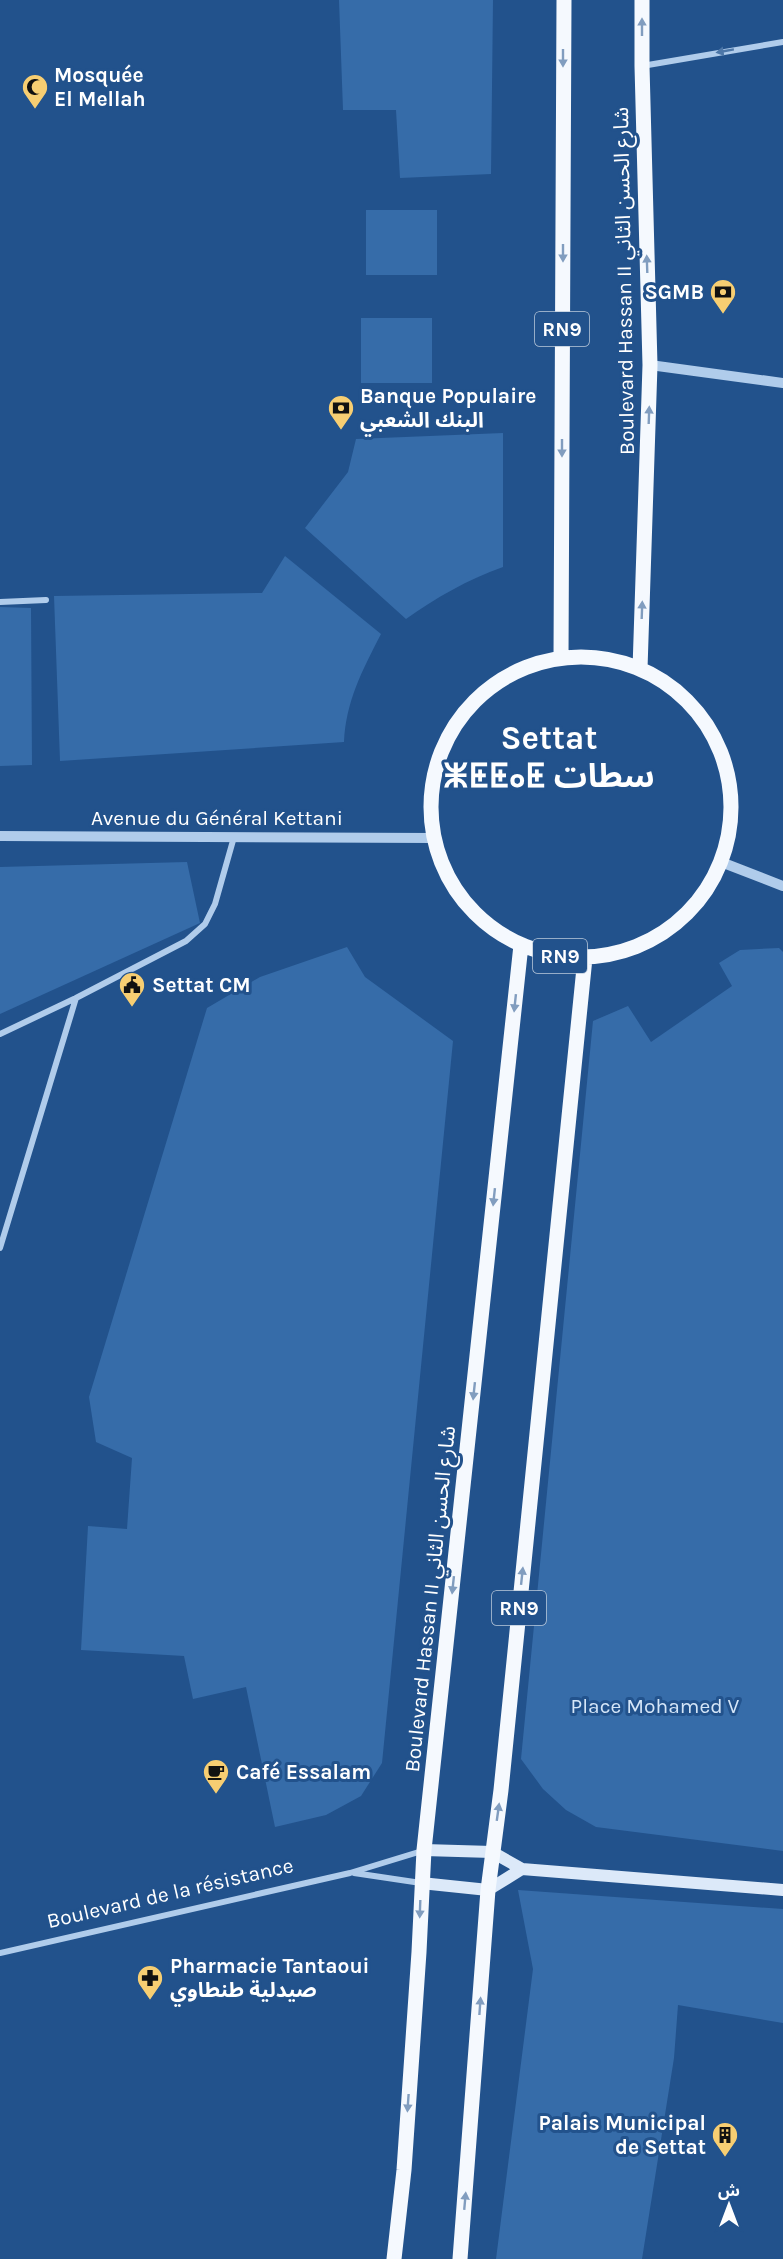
<svg xmlns="http://www.w3.org/2000/svg" width="783" height="2259" font-family="Karla,'Noto Sans Arabic','Noto Sans Tifinagh',sans-serif">
  <style>
    .green { fill: #366ca9 }
    .lines { fill: none; stroke-linecap: round; stroke-linejoin: round }
    .minor { stroke: #b0cceb; stroke-width: 6 }
    .tertiary { stroke: #b0cceb; stroke-width: 10 }
    .secondary { stroke: #dce9f9; stroke-width: 12 }
    .primary { stroke: #f5f9fe; stroke-width: 15 }
    .oneway { fill: #819dbf }
    .oneway2 { fill: #4d77a8 }
    .labels { text-anchor: middle; stroke-width: 6; stroke-linejoin: round; paint-order: stroke }
    .shield { fill: #22528c; stroke: #bdcbdc; stroke-width: 1.5 }
    .shield-label { font-size: 20px; font-weight: bold; fill: #fff }
    .poi-label { font-size: 21px; font-weight: bold; fill: #fff; stroke: #22528c; text-anchor: start }
    .street-label { font-size: 21px; fill: #fff; stroke: #22528c }
    .park-label { font-size: 21px; fill: #d5e6f8; stroke: #22528c }
    .town-label { font-size: 33px; font-weight: bold; fill: #fff; stroke: #22528c }
  </style>
  <rect width="100%" height="100%" fill="#22528c"/>
  <path class="green" d="M339,0H493L491,174L400,178L396,110H343Z
    M366,210H437V275H366Z
    M361,318H432V383H361Z
    M503,433V567C467,580 437,597 406,619L305,528L348,472L356,439Z
    M285,556L381,634C362,671 346,701 344,742L60,761L54,596L262,593Z
    M0,607L31,608L32,765L0,766Z
    M187,862L200,923L0,1014V867Z
    M347,947L365,977L453,1041L382,1763L361,1796L326,1815L275,1827L246,1687L193,1699L184,1656L81,1650L88,1526L127,1529L132,1458L96,1442L89,1397L207,1008L260,977Z
    M779,948L783,952V1851L596,1827L566,1810L543,1789L521,1759L593,1021L628,1006L651,1042L732,986L719,963L740,950Z
    M518,1890L783,1909V2023L678,2005L674,2058L642,2259H496L533,1969Z"/>
  <g class="lines">
    <path class="minor" d="M642,66L783,42
      M0,602L46,600
      M0,1034L76,998L186,941L205,924L215,904L234,837
      M0,1248L76,998
      M354,1873L421,1883
      M0,1953L350,1873L422,1851"/>
    <path class="tertiary" d="M650,365L783,383
      M0,836L433,838
      M721,862L783,886"/>
    <path class="secondary" d="M424,1850L492,1852L522,1869L783,1890
      M421,1883L488,1890L522,1869"/>
    <path class="primary" d="M431 807a150 150 0 1 1 300 0a150 150 0 1 1-300 0Z
      M561,658L564,0
      M640,669L650,365L642,66V0
      M394,2259L404,2170L419,1952L424,1850L521,945
      M460,2259L488,1890L501,1790L585,958"/>
  </g>
  <defs><path id="oneway-solid" d="M-6-.8H1V-3.2L6.5 0L1 3.2V.8H-6Z" transform="scale(1.5)"/></defs>
  <g class="oneway">
    <use href="#oneway-solid" transform="translate(642 27) rotate(-90)"/>
    <use href="#oneway-solid" transform="translate(563 58) rotate(90)"/>
    <use href="#oneway-solid" transform="translate(563 253) rotate(90)"/>
    <use href="#oneway-solid" transform="translate(647 264) rotate(-92)"/>
    <use href="#oneway-solid" transform="translate(649 415) rotate(-88)"/>
    <use href="#oneway-solid" transform="translate(562 448) rotate(90)"/>
    <use href="#oneway-solid" transform="translate(642 610) rotate(-88)"/>
    <use href="#oneway-solid" transform="translate(515 1003) rotate(96)"/>
    <use href="#oneway-solid" transform="translate(494 1197) rotate(96)"/>
    <use href="#oneway-solid" transform="translate(474 1391) rotate(96)"/>
    <use href="#oneway-solid" transform="translate(522 1576) rotate(-84)"/>
    <use href="#oneway-solid" transform="translate(453 1585) rotate(96)"/>
    <use href="#oneway-solid" transform="translate(498 1812) rotate(-82)"/>
    <use href="#oneway-solid" transform="translate(420 1909) rotate(92)"/>
    <use href="#oneway-solid" transform="translate(480 2006) rotate(-86)"/>
    <use href="#oneway-solid" transform="translate(408 2103) rotate(94)"/>
    <use href="#oneway-solid" transform="translate(465 2201) rotate(-85)"/>
  </g>
  <use class="oneway2" href="#oneway-solid" transform="translate(725 51) rotate(170)"/>
  <defs>
    <g id="mosque-pin" transform="scale(1.35)"><path d="M0 17L-7.5 6A9.5 9.5 0 1 1 7.5 6Z" fill="#f7ce72" stroke="#22528c"/><path d="M3.5-4.9A6 6 0 1 0 3.5 4.9A5 5 0 1 1 3.5-4.9Z" fill="#111"/></g>
    <g id="bank-pin" transform="scale(1.35)"><path d="M0 17L-7.5 6A9.5 9.5 0 1 1 7.5 6Z" fill="#f7ce72" stroke="#22528c"/><path d="M-6-4H6V4H-6ZM0-2.3a2.3 2.3 0 1 0 0 4.6a2.3 2.3 0 1 0 0-4.6Z" fill="#111"/></g>
    <g id="civic-pin" transform="scale(1.35)"><path d="M0 17L-7.5 6A9.5 9.5 0 1 1 7.5 6Z" fill="#f7ce72" stroke="#22528c"/><path d="M-.6-6.5H3V-4.5H.6V-3L4-1V1h2V6H-6V1h2V-1L-.6-3ZM-1.2 2.5V6h2.4V2.5Z" fill="#111"/></g>
    <g id="cafe-pin" transform="scale(1.35)"><path d="M0 17L-7.5 6A9.5 9.5 0 1 1 7.5 6Z" fill="#f7ce72" stroke="#22528c"/><path d="M-5.5-4.5H6V0H3Q3 3.5 0 3.5H-2.5Q-5.5 3.5-5.5 0ZM3-3.2v2h1.7v-2ZM-6 4.5H4V6H-6Z" fill="#111"/></g>
    <g id="pharmacy-pin" transform="scale(1.35)"><path d="M0 17L-7.5 6A9.5 9.5 0 1 1 7.5 6Z" fill="#f7ce72" stroke="#22528c"/><path d="M-2-6h4v4h4v4h-4v4h-4v-4h-4v-4h4Z" fill="#111"/></g>
    <g id="building-pin" transform="scale(1.35)"><path d="M0 17L-7.5 6A9.5 9.5 0 1 1 7.5 6Z" fill="#f7ce72" stroke="#22528c"/><path d="M-4-6H4V6H1V3H-1V6H-4ZM-2.5-4.3h1.7v1.8h-1.7ZM.8-4.3h1.7v1.8H.8ZM-2.5-1h1.7V.8h-1.7ZM.8-1h1.7V.8H.8Z" fill="#111"/></g>
  </defs>
  <g fill-rule="evenodd">
    <use href="#mosque-pin" x="35" y="87"/>
    <use href="#bank-pin" x="723" y="292"/>
    <use href="#bank-pin" x="341" y="408"/>
    <use href="#civic-pin" x="132" y="985"/>
    <use href="#cafe-pin" x="216" y="1772"/>
    <use href="#pharmacy-pin" x="150" y="1978"/>
    <use href="#building-pin" x="725" y="2135"/>
  </g>
  <g class="labels">
    <g class="shield">
      <rect x="535" y="312" width="54" height="34" rx="4.5"/>
      <rect x="533" y="939" width="54" height="34" rx="4.5"/>
      <rect x="492" y="1591" width="54" height="34" rx="4.5"/>
    </g>
    <g class="shield-label">
      <text x="562" y="336">RN9</text>
      <text x="560" y="963">RN9</text>
      <text x="519" y="1615">RN9</text>
    </g>
    <g class="poi-label">
      <text x="54" y="82">Mosquée<tspan x="54" dy="24">El Mellah</tspan></text>
      <text x="704" y="299" text-anchor="end">SGMB</text>
      <text x="360" y="403">Banque Populaire<tspan x="360" dy="24">البنك الشعبي</tspan></text>
      <text x="152" y="992">Settat CM</text>
      <text x="236" y="1779">Café Essalam</text>
      <text x="170" y="1973">Pharmacie Tantaoui<tspan x="170" dy="24">صيدلية طنطاوي</tspan></text>
      <text x="706" y="2130" text-anchor="end">Palais Municipal<tspan x="706" dy="24">de Settat</tspan></text>
    </g>
    <g class="street-label">
      <text transform="translate(624 281) rotate(-91)" y="7">Boulevard Hassan II شارع الحسن الثاني</text>
      <text x="217" y="825">Avenue du Général Kettani</text>
      <text transform="translate(430 1599) rotate(-84)" y="7">Boulevard Hassan II شارع الحسن الثاني</text>
      <text transform="translate(170 1893) rotate(-13)" y="7">Boulevard de la résistance</text>
    </g>
    <g class="park-label">
      <text x="655" y="1713">Place Mohamed V</text>
    </g>
    <g class="town-label">
      <text x="549" y="749">Settat<tspan x="549" dy="38">ⵥⵟⵟⴰⵟ سطات</tspan></text>
    </g>
  </g>
  <g transform="translate(729 2205)" stroke="#22528c" stroke-width="4.5" paint-order="stroke">
  <path d="M0-4.5L10 22L0 15L-10 22Z" fill="#ffffff"/>
  <text y="-9" font-size="16" font-weight="bold" text-anchor="middle" fill="#ffffff">ش</text>
  </g>
</svg>
